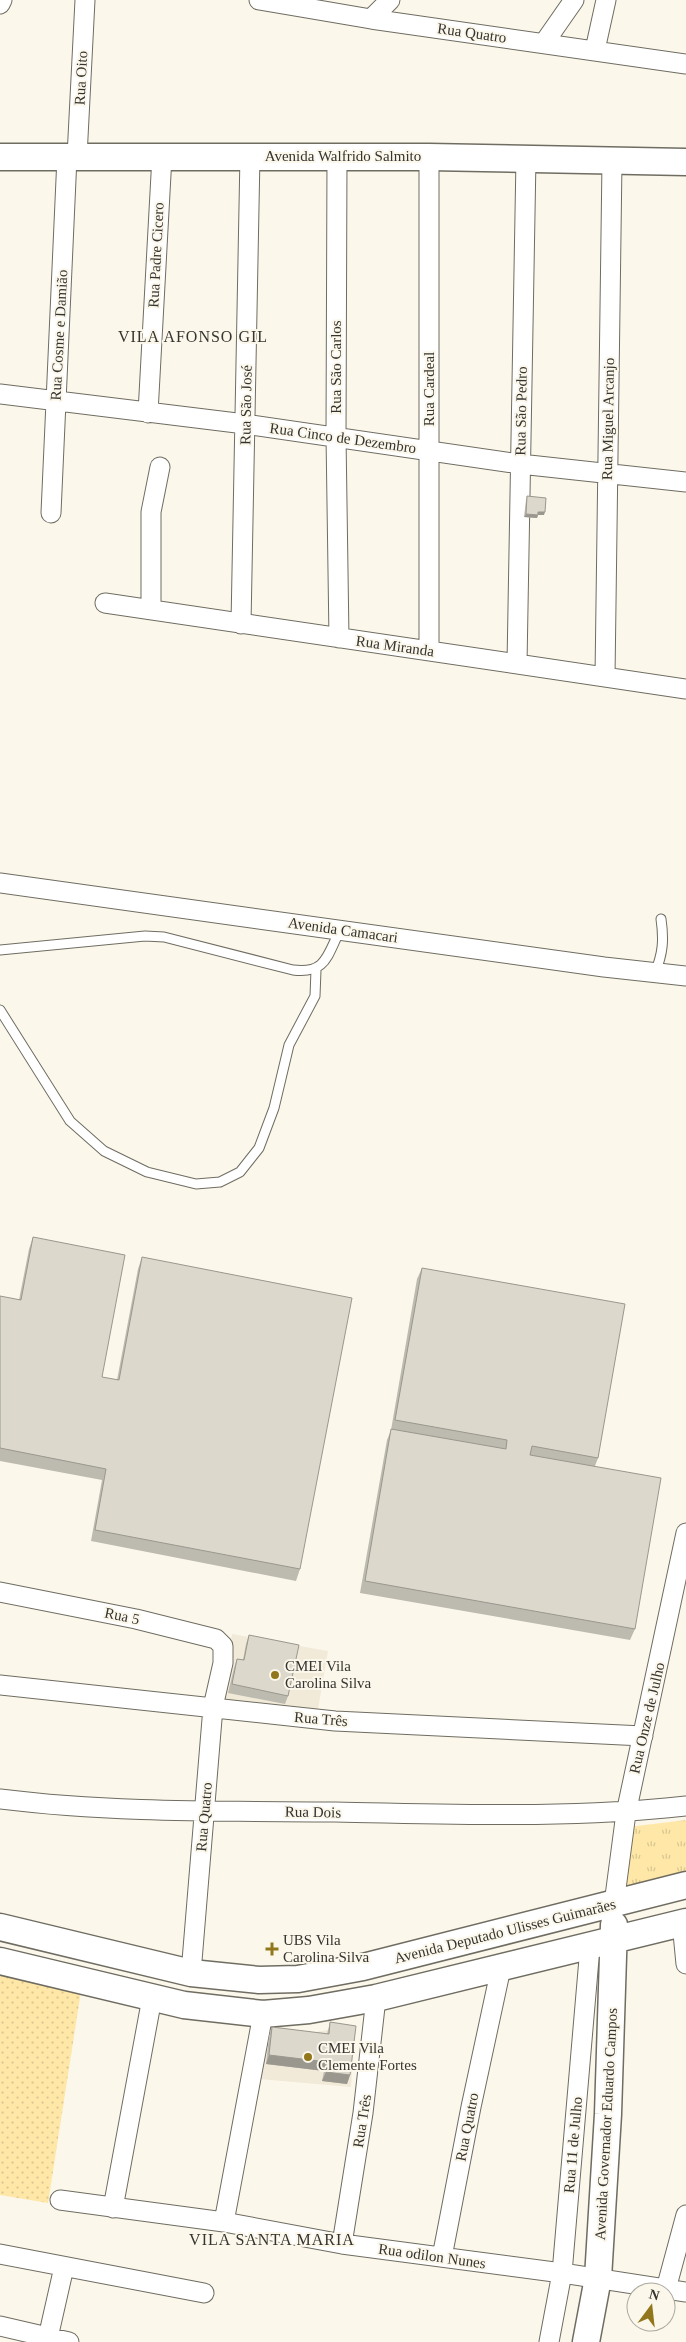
<svg xmlns="http://www.w3.org/2000/svg" width="686" height="2342" font-family="'Times New Roman',serif">
  <style>
    .built { fill: #f1ead8 }
    .grass { fill: url(#grass-tufts) }
    .garden { fill: url(#garden-dots) }
    .lines { fill: none; stroke-linecap: round; stroke-linejoin: round }
    .lane-casing { stroke: #6f6c61; stroke-width: 11 }
    .street-casing { stroke: #6f6c61; stroke-width: 21 }
    .secondary-casing { stroke: #6f6c61; stroke-width: 29 }
    .lane { stroke: #fff; stroke-width: 9 }
    .street { stroke: #fff; stroke-width: 19 }
    .secondary { stroke: #fff; stroke-width: 26 }
    .wall { fill: #bdbaaf }
    .shaded-wall { fill: #9a978f }
    .building { fill: #dcd8cc; stroke: #9a978f }
    .poi-dot { fill: #91761c; stroke: #fbf7eb; stroke-width: 2 }
    .labels { text-anchor: middle; stroke-width: 4; stroke-linejoin: round; paint-order: stroke }
    .street-label { font-size: 15px; fill: #363430; stroke: #fbf7eb }
    .poi-label { font-size: 15px; fill: #363430; stroke: #fbf7eb; text-anchor: start }
    .neighbourhood-label { font-size: 16px; letter-spacing: 1px; fill: #363430; stroke: #fbf7eb }
  </style>
  <defs>
    <pattern id="grass-tufts" width="24" height="20" patternUnits="userSpaceOnUse" patternTransform="scale(1.25)"><rect width="24" height="20" fill="#fee7a7"/><path d="M3 7l-1-3M5 7V3M7 7l1-3M15 17l-1-3M17 17v-4M19 17l1-3" fill="none" stroke="#dac790"/></pattern>
    <pattern id="garden-dots" width="8" height="8" patternUnits="userSpaceOnUse" patternTransform="scale(1.25)"><rect width="8" height="8" fill="#fee7a7"/><path d="M2 2h.1M6 6h.1" fill="none" stroke="#dac790" stroke-width="1.8" stroke-linecap="round"/></pattern>
  </defs>
  <rect width="100%" height="100%" fill="#fbf7eb"/>
  <path class="built" d="M232,1634L328,1651L317,1715L221,1699Z
    M355,2025L351,2087L259,2079L266,2034L300,2035Z"/>
  <path class="grass" d="M686,1820V1877L621,1891L628,1827Z"/>
  <path class="garden" d="M0,1972L81,1991L48,2203L0,2195Z"/>
  <g class="lines">
    <g class="lane-casing">
      <path id="lane" d="M0,950L145,936L164,937L293,970C326,974 327,956 340,930
        M655,973C663,953 664,940 661,919
        M0,1010L70,1121L104,1151L147,1172L196,1184L220,1182L240,1172L259,1148L274,1108L289,1045L315,996L316,970"/>
    </g>
    <g class="street-casing">
      <path id="street" d="M259,0L371,19L686,64
        M0,4L2,0
        M371,19L390,0
        M544,43L574,0
        M595,50L606,0
        M77,157L85,0
        M337,157L336,436L339,638
        M0,394L245,424L520,464L686,482
        M148,413L162,156
        M51,513L67,157
        M105,603L686,689
        M151,610V512L160,467
        M241,624L250,155
        M429,651V157
        M517,664L526,158
        M605,677L612,161
        M0,883L604,967L686,976
        M0,1592L136,1619L216,1639L223,1646V1663L213,1707L191,1973
        M0,1685L335,1721L643,1736
        M0,1799C111,1813 224,1811 335,1812C452,1814 570,1819 686,1806
        M614,1904L626,1813L686,1533
        M682,1923L686,1964
        M60,2200L224,2222L342,2244L562,2273L686,2292
        M113,2208L152,1998
        M224,2222L263,2014
        M342,2244L363,2113L376,1998
        M0,2254L204,2293
        M442,2257L471,2107L501,1968
        M666,2289L686,2215
        M0,2326L69,2342
        M47,2342L64,2267
        M549,2342L562,2273L590,1947"/>
    </g>
    <g class="secondary-casing">
      <path id="secondary" d="M0,157H429L686,162
        M0,1927L191,1973L259,1980L298,1979L363,1967L686,1885
        M0,1961L184,2005L263,2014L309,2010L376,1998L686,1922
        M586,2342L598,2278L608,2114L614,1925"/>
    </g>
    <use href="#lane" class="lane"/>
    <use href="#street" class="street"/>
    <use href="#secondary" class="secondary"/>
  </g>
  <path class="wall" d="M527,496L544,515H538L537,518L524,517L526,500Z
    M33,1237L102,1377L117,1380L138,1269L142,1257L300,1569L296,1581L91,1541L102,1480L0,1461V1296L19,1300L29,1249Z
    M422,1268L598,1458L595,1466L635,1629L630,1640L360,1593L387,1440L391,1430L417,1279Z
    M249,1635L288,1696L285,1704L228,1693L234,1668L237,1659L243,1660L246,1644Z
    M330,2022L350,2075L347,2084L322,2081L324,2071L266,2064L269,2036L272,2027L327,2034Z"/>
  <path class="shaded-wall" d="M538,512H545L544,515H537Z
    M526,514L538,515L537,518L524,517Z
    M269,2055L327,2062L324,2071L266,2064Z
    M326,2072L350,2075L347,2084L322,2081Z"/>
  <path class="building" d="M527,496L546,498L545,512H538V515L526,514Z
    M33,1237L125,1255L102,1377L119,1380L142,1257L352,1298L300,1569L95,1530L106,1469L0,1448V1296L21,1300Z
    M422,1268L625,1304L598,1458L532,1446L530,1455L661,1478L635,1629L365,1581L391,1429L506,1449L507,1440L395,1420Z
    M249,1635L299,1645L288,1696L232,1684L237,1659L244,1660Z
    M330,2022L356,2026L350,2075L326,2072L327,2062L269,2055L272,2027L329,2034Z"/>
  <g class="poi-dot">
    <circle cx="275" cy="1675" r="5"/>
    <path d="M269.5 1941.5h5v5h5v5h-5v5h-5v-5h-5v-5h5z"/>
    <circle cx="308" cy="2057" r="5"/>
  </g>
  <g class="labels">
    <g class="street-label">
      <text transform="translate(472 33) rotate(8)" y="5">Rua Quatro</text>
      <text transform="translate(81 78) rotate(-87)" y="5">Rua Oito</text>
      <text x="343" y="161">Avenida Walfrido Salmito</text>
      <text transform="translate(156 255) rotate(-87)" y="5">Rua Padre Cicero</text>
      <text transform="translate(59 335) rotate(-87)" y="5">Rua Cosme e Damião</text>
      <text transform="translate(336 367) rotate(-90)" y="5">Rua São Carlos</text>
      <text transform="translate(429 389) rotate(-90)" y="5">Rua Cardeal</text>
      <text transform="translate(246 405) rotate(-89)" y="5">Rua São José</text>
      <text transform="translate(521 411) rotate(-89)" y="5">Rua São Pedro</text>
      <text transform="translate(608 419) rotate(-89)" y="5">Rua Miguel Arcanjo</text>
      <text transform="translate(343 438) rotate(8)" y="5">Rua Cinco de Dezembro</text>
      <text transform="translate(395 646) rotate(8)" y="5">Rua Miranda</text>
      <text transform="translate(343 930) rotate(8)" y="5">Avenida Camacari</text>
      <text transform="translate(122 1616) rotate(12)" y="5">Rua 5</text>
      <text transform="translate(647 1718) rotate(-77)" y="5">Rua Onze de Julho</text>
      <text transform="translate(321 1719) rotate(5)" y="5">Rua Três</text>
      <text transform="translate(313 1812) rotate(1)" y="5">Rua Dois</text>
      <text transform="translate(204 1817) rotate(-85)" y="5">Rua Quatro</text>
      <text transform="translate(505 1931) rotate(-14)" y="5">Avenida Deputado Ulisses Guimarães</text>
      <text transform="translate(362 2121) rotate(-81)" y="5">Rua Três</text>
      <text transform="translate(606 2124) rotate(-87)" y="5">Avenida Governador Eduardo Campos</text>
      <text transform="translate(467 2127) rotate(-79)" y="5">Rua Quatro</text>
      <text transform="translate(573 2145) rotate(-85)" y="5">Rua 11 de Julho</text>
      <text transform="translate(432 2256) rotate(8)" y="5">Rua odilon Nunes</text>
    </g>
    <g class="poi-label">
      <text x="285" y="1671">CMEI Vila<tspan x="285" dy="17">Carolina Silva</tspan></text>
      <text x="283" y="1945">UBS Vila<tspan x="283" dy="17">Carolina Silva</tspan></text>
      <text x="318" y="2053">CMEI Vila<tspan x="318" dy="17">Clemente Fortes</tspan></text>
    </g>
    <g class="neighbourhood-label">
      <text x="193" y="342">VILA AFONSO GIL</text>
      <text x="272" y="2245">VILA SANTA MARIA</text>
    </g>
  </g>
  <g transform="translate(651 2307) rotate(15)"><circle r="24" fill="#fbf7eb" stroke="#aca9a0"/>
  <path d="M0-4L9 19L0 12L-9 19Z" fill="#91761c"/>
  <text y="-8" font-size="14" font-weight="bold" text-anchor="middle" fill="#363430">N</text>
  </g>
</svg>
